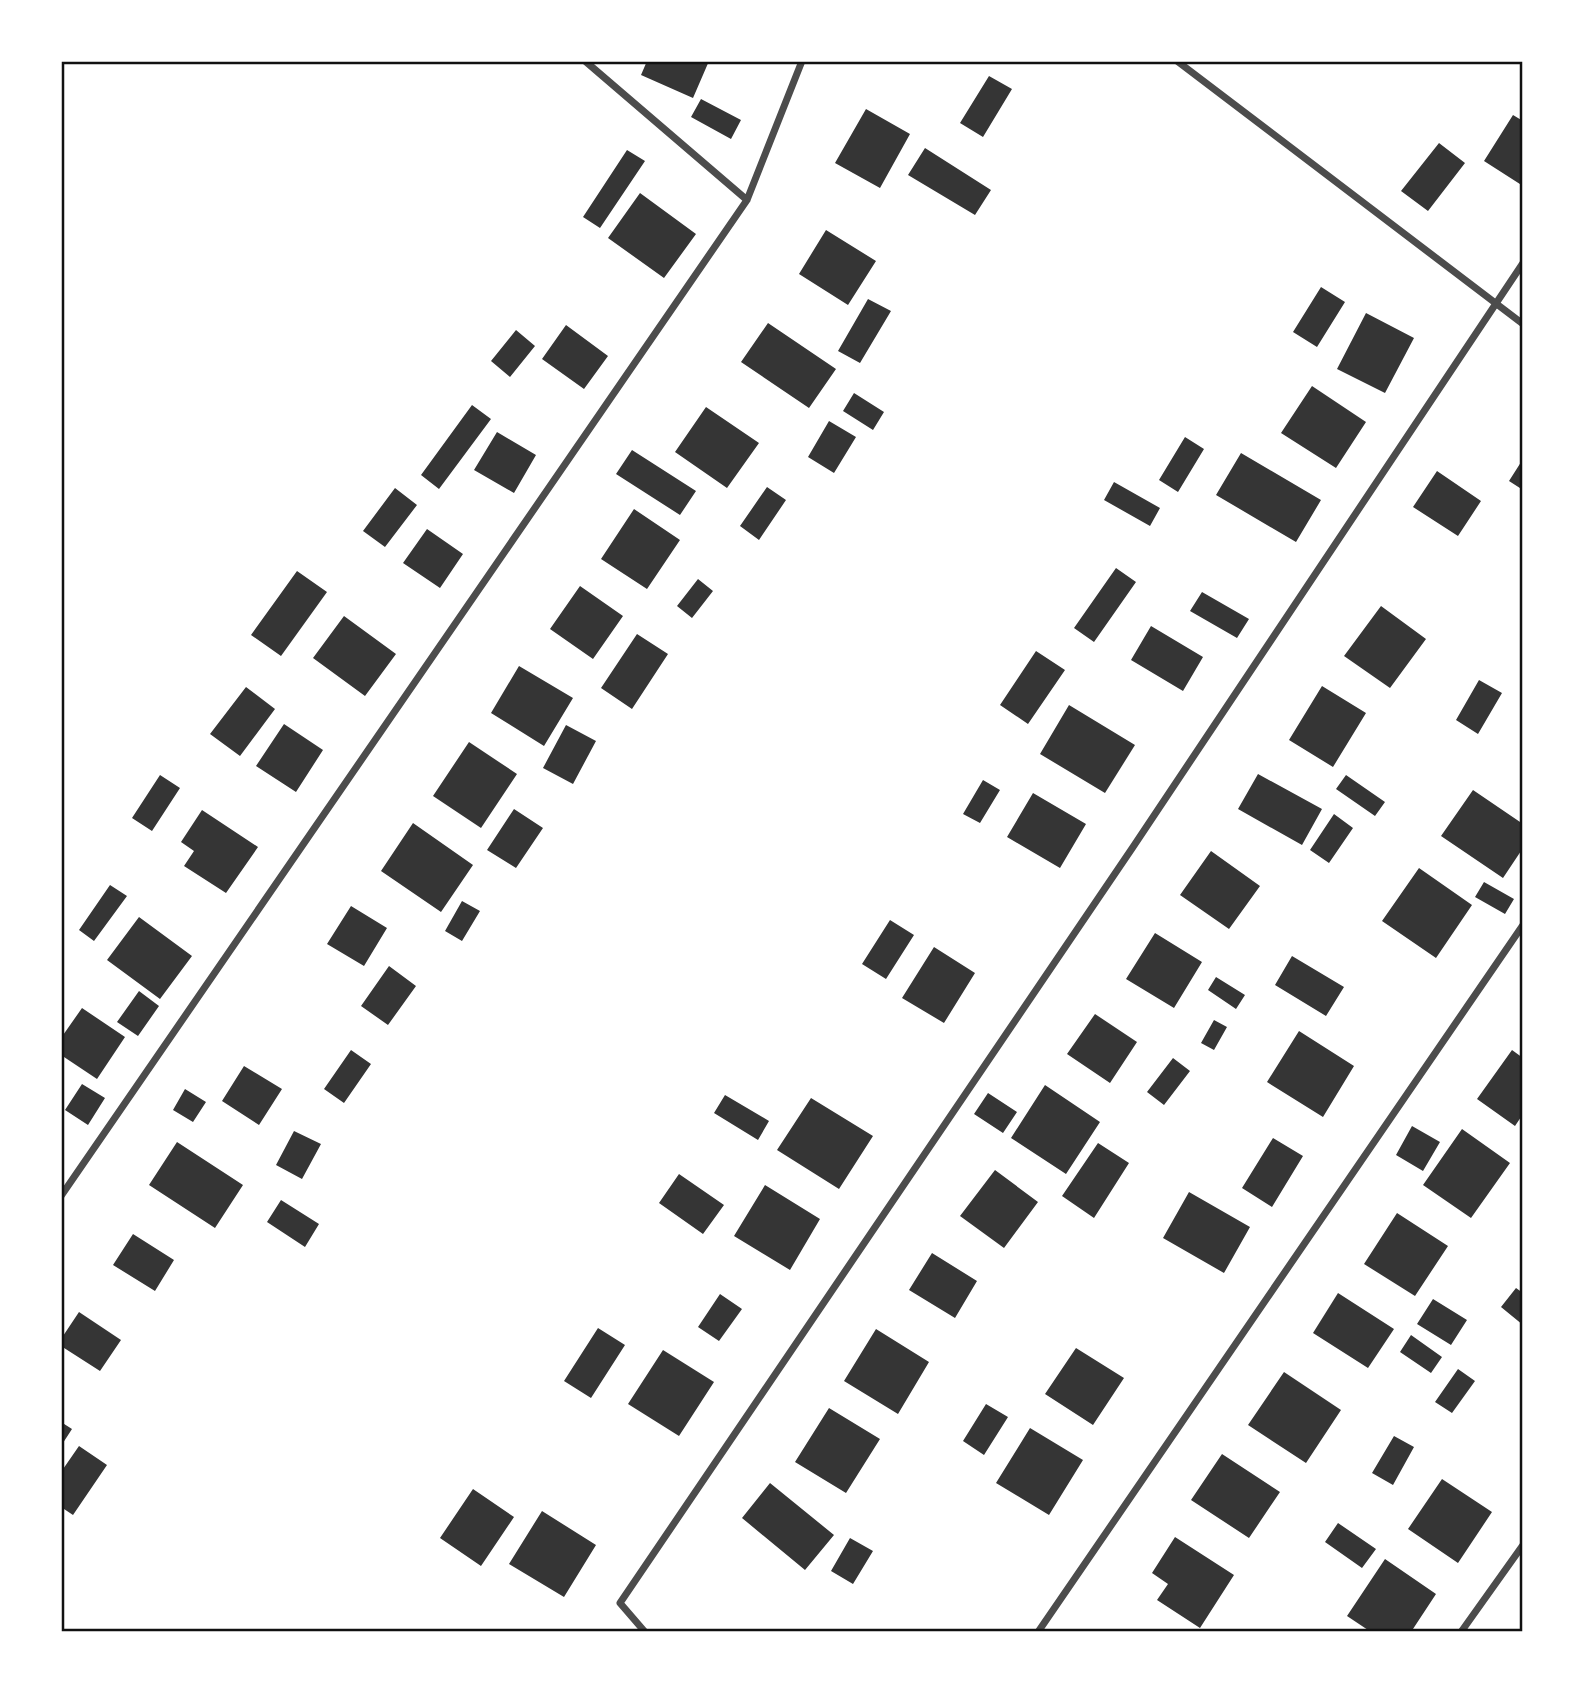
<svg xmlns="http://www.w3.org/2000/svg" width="1584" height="1693" font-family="Rubik,sans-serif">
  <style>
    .building { fill: #353535 }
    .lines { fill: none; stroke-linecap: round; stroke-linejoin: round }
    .minor { stroke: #4c4c4c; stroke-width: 7 }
    .neatline { fill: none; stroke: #111; stroke-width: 2.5 }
  </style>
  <rect width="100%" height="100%" fill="#fff"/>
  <path class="building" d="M647,61H709L693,98L641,75Z
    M989,76L1012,89L983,137L960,123Z
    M701,99L741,120L731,139L691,117Z
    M866,109L910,134L880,188L835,163Z
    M1513,115L1523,121V186L1484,161Z
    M1439,143L1465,163L1428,211L1401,191Z
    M925,148L991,190L975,215L908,175Z
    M627,150L645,161L600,228L583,217Z
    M640,193L696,234L664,278L608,238Z
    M826,230L876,261L848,305L799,274Z
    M1321,287L1345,302L1317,347L1293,332Z
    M868,299L891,311L860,363L838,351Z
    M1366,313L1414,338L1385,393L1337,369Z
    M768,323L836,369L809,408L741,362Z
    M566,325L608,356L584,389L542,359Z
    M516,330L535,346L510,377L491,361Z
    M1312,386L1366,422L1336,468L1281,433Z
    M854,393L884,412L873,430L843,411Z
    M472,405L491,419L439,489L421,475Z
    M706,407L759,443L727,488L675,452Z
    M829,421L856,437L834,473L808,457Z
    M497,432L536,455L514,493L474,470Z
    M1185,437L1204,449L1178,492L1159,480Z
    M632,450L696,491L680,515L616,474Z
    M1241,453L1321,500L1296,542L1216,495Z
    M1523,459V490L1509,481Z
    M1437,471L1481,501L1458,536L1413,507Z
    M1114,482L1160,508L1150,526L1104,500Z
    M767,487L786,500L759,540L740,526Z
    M395,488L417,505L385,547L363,531Z
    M634,509L680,540L647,589L601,559Z
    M427,529L463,554L440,588L403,563Z
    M1116,568L1136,582L1094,642L1074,628Z
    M297,571L327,592L281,656L251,635Z
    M698,579L713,591L692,618L677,606Z
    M580,586L623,616L593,659L550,629Z
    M1202,592L1249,619L1237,638L1190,611Z
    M1381,606L1426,639L1390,688L1344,656Z
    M344,616L396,654L365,696L313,658Z
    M1151,626L1203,657L1183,691L1131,660Z
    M637,634L668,654L632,709L601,688Z
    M1036,651L1065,670L1028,724L1000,705Z
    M519,666L573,698L544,746L491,713Z
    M1479,680L1502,693L1478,734L1456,720Z
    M1322,686L1366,713L1333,767L1289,740Z
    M246,687L275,709L240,756L210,734Z
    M1069,705L1135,745L1105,793L1040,754Z
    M284,724L323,750L296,792L256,766Z
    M566,725L596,741L573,784L543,768Z
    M469,742L517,774L481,828L433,796Z
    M1258,774L1322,809L1302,845L1238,809Z
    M160,775L180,788L152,831L132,818Z
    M1346,775L1385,802L1375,816L1336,789Z
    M983,780L1000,790L980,823L963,814Z
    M1473,790L1523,824V848L1503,878L1441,836Z
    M1033,793L1086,824L1060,868L1007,837Z
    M514,809L543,828L516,868L487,850Z
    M202,810L258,847L226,893L184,866L194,851L181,842Z
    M1334,814L1353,828L1329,863L1310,850Z
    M413,823L473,865L441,912L381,871Z
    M1211,851L1260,886L1229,929L1180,895Z
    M1419,868L1472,905L1436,958L1382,921Z
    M1484,882L1514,899L1505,914L1475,897Z
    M110,885L127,896L94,941L79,930Z
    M462,901L480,911L462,941L445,931Z
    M351,906L387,928L364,966L327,944Z
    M139,917L192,956L160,999L107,960Z
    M890,920L914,935L886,979L862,964Z
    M1155,933L1202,962L1174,1008L1126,979Z
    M934,947L975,973L944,1023L902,998Z
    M1292,956L1344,987L1326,1016L1275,985Z
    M389,966L416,986L388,1025L361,1006Z
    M1216,977L1245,995L1236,1009L1208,990Z
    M139,991L159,1006L138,1036L117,1022Z
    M82,1008L125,1037L97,1079L61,1055V1038Z
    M1095,1014L1137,1042L1110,1083L1067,1054Z
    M1214,1020L1227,1027L1214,1050L1201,1043Z
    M1299,1031L1354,1066L1323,1117L1267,1082Z
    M351,1050L371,1064L344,1103L324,1089Z
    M1512,1050L1523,1058V1114L1515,1126L1477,1099Z
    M1173,1058L1190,1071L1164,1105L1147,1092Z
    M244,1066L282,1089L259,1125L222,1101Z
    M82,1084L105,1098L88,1125L65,1110Z
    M1045,1085L1100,1122L1066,1174L1011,1138Z
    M185,1089L206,1102L193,1122L173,1110Z
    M988,1093L1017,1112L1003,1133L974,1114Z
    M725,1095L769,1121L758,1140L714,1113Z
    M811,1098L873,1136L839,1189L777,1150Z
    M1412,1126L1440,1142L1423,1171L1396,1155Z
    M1462,1129L1510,1163L1471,1218L1423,1185Z
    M294,1131L321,1144L302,1179L276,1165Z
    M1273,1138L1303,1156L1272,1207L1242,1188Z
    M177,1142L243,1185L215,1228L149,1185Z
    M1098,1143L1129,1163L1094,1218L1062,1196Z
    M995,1170L1038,1202L1004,1248L960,1216Z
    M679,1174L724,1205L703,1234L659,1203Z
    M765,1185L820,1219L790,1270L734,1236Z
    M1189,1192L1250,1227L1224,1273L1163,1238Z
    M281,1200L319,1224L305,1247L267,1222Z
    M1397,1213L1448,1246L1415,1296L1364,1264Z
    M133,1234L174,1260L155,1291L113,1265Z
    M932,1253L977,1281L955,1318L909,1290Z
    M1516,1288L1523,1293V1325L1501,1307Z
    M1338,1293L1394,1329L1368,1368L1313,1333Z
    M720,1294L742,1309L719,1341L698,1327Z
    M1433,1299L1467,1320L1451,1345L1417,1324Z
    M79,1312L121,1340L100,1371L61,1346V1339Z
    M598,1328L625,1345L591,1398L564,1381Z
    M876,1329L929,1362L898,1414L844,1381Z
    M1411,1335L1442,1357L1431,1373L1400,1352Z
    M1076,1348L1124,1378L1093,1425L1045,1394Z
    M663,1350L714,1382L679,1436L628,1404Z
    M1458,1369L1475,1381L1452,1413L1435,1402Z
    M1284,1372L1341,1410L1306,1463L1248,1425Z
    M986,1404L1008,1417L984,1455L963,1441Z
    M829,1408L880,1439L846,1493L795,1462Z
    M61,1422L72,1429L61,1446Z
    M1030,1428L1083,1460L1049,1515L996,1483Z
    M1394,1436L1414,1447L1393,1485L1372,1473Z
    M79,1446L107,1465L73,1515L61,1507V1472Z
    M1222,1454L1280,1492L1249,1538L1191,1500Z
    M1442,1479L1492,1512L1458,1563L1408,1529Z
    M770,1483L834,1535L805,1570L742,1518Z
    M473,1489L514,1517L481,1566L440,1538Z
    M542,1511L596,1545L564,1597L509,1564Z
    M1338,1523L1376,1549L1362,1568L1325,1542Z
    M1175,1537L1234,1575L1200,1628L1157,1600L1168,1584L1152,1573Z
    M850,1538L873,1551L853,1584L831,1571Z
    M1385,1559L1436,1594L1411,1632H1371L1347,1616Z"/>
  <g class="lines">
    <path class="minor" d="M585,61L747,200
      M1177,61L1523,324
      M61,1196L747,200L802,61
      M645,1632L620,1603L1133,847L1523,263
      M1038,1632L1523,925
      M1461,1632L1523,1545"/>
  </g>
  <rect width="1584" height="1693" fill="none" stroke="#ffffff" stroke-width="126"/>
  <rect x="63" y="63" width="1458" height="1567" class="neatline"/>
</svg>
